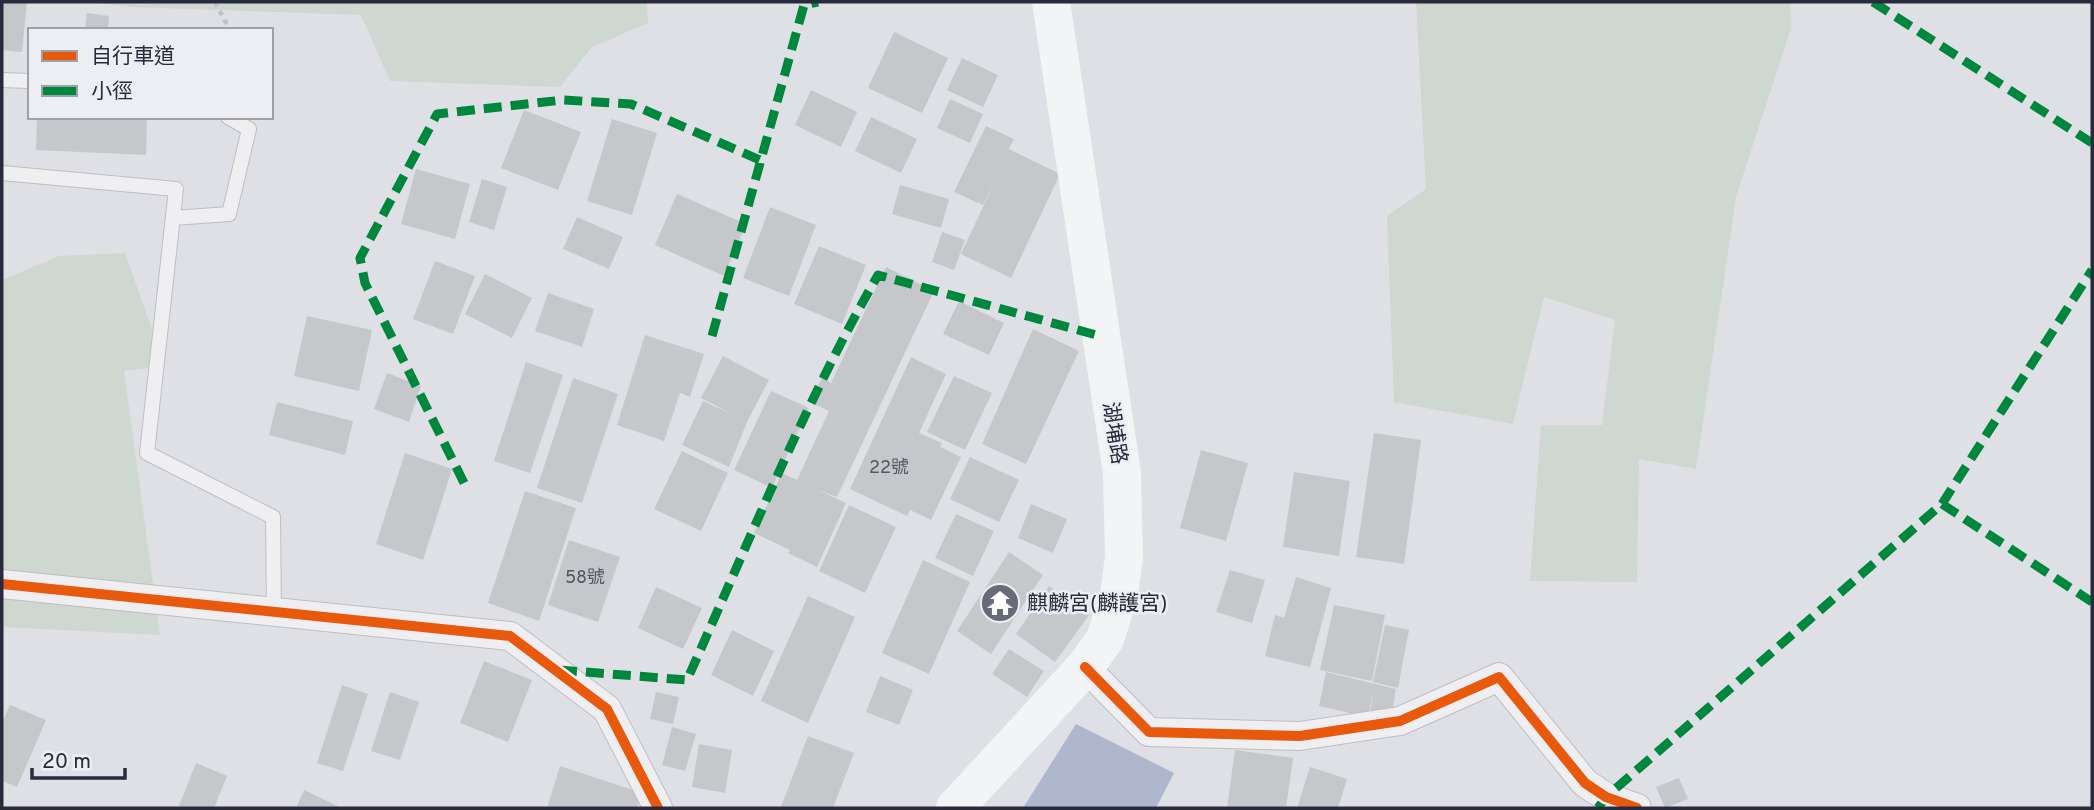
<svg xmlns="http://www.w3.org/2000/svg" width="2094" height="810" font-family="Overpass,'Noto Sans TC',sans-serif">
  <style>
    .green { fill: #ced7d0 }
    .water { fill: #afb7cf }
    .building { fill: #c5c7cb }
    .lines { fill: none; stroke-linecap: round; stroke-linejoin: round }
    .lane-casing { stroke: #bdbec3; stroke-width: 16 }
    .street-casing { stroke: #bdbec3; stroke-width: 30 }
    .path { stroke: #c0c1c6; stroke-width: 4.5; stroke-dasharray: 5 5; stroke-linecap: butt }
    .lane { stroke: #efeff1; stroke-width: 14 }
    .street { stroke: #efeff1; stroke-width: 28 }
    .secondary { stroke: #f3f4f5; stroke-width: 38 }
    .quiet { stroke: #00873e; stroke-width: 9; stroke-dasharray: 18 9; stroke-linecap: butt }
    .cycleway-casing { stroke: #edeef4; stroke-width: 15 }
    .cycleway { stroke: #e8590c; stroke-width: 10 }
    .labels { text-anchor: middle; stroke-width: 5; stroke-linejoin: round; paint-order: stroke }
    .number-label { font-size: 18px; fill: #515461 }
    .street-label { font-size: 21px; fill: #282b3c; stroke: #edeef4 }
    .poi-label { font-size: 21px; fill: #282b3c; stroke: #edeef4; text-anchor: start }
  </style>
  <rect width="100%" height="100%" fill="#dfe0e5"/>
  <path class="green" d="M91,2H647L648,23L592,47L560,87L390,81L361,15L131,7Z
    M1416,2H1790L1791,28L1736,197L1696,469L1639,459L1637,582L1530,581L1541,425H1602L1615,320L1544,297L1513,424L1394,402L1387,216L1426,189Z
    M125,253L165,366L124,371L160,635L2,627V280L59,256Z"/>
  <path class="water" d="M1076,724L1174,773L1156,808H1023Z"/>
  <path class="building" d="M2,2H27L22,52L2,50Z
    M87,13L109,16L108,30H85Z
    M894,32L948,58L922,113L868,88Z
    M962,58L998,75L983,107L947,90Z
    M811,90L857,112L841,147L795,125Z
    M950,99L983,114L970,143L937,128Z
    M524,110L581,132L558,190L501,168Z
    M37,117H147L146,155L36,150Z
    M871,117L917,139L901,173L855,151Z
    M612,119L657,133L632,215L587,201Z
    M986,126L1014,139L1009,149L1060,174L1011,278L961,254L996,179L983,205L954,192Z
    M416,169L470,184L455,239L401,224Z
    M482,179L507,187L494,230L469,222Z
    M900,185L949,199L941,228L892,214Z
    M677,194L746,224L724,276L655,245Z
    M770,207L816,225L789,296L743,278Z
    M577,217L623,237L609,269L563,249Z
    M942,232L965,240L954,270L932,262Z
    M819,246L866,265L842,324L794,304Z
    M435,261L475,276L453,334L413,319Z
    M886,267L934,291L837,497L818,490L846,503L817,567L788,553L790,550L754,533L782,473L797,480L829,411L810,402L822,378L831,383Z
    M485,274L532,298L512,338L465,314Z
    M548,293L594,309L582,347L535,331Z
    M959,301L1004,323L989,355L943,334Z
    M307,316L372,330L359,391L294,376Z
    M1033,329L1079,351L1026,464L982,444Z
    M645,335L704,354L690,397L680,393L664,441L617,425Z
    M723,356L769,380L747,422L729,467L682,445L703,401L734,415L701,398Z
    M911,357L946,374L919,433L942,443L940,447L961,457L931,520L910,510L907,516L850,489Z
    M526,362L563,375L530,473L494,461Z
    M387,373L421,386L409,422L374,409Z
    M954,376L992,393L965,450L927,432Z
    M573,378L618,394L582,503L537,488Z
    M771,391L809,408L772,488L734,470Z
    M277,402L353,421L345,455L269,435Z
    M1374,433L1421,440L1404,564L1356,557Z
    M1201,450L1248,463L1226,541L1180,528Z
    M682,451L728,473L701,531L654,509Z
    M405,453L452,469L423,560L376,544Z
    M970,457L1019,480L999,522L950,499Z
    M1294,472L1350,481L1339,556L1283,547Z
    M525,491L576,508L539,621L488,603Z
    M1031,504L1067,519L1053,553L1018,538Z
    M849,505L896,527L865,593L819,571Z
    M956,514L994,531L973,576L935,558Z
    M569,540L620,557L598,622L548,605Z
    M1009,552L1043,575L991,654L957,631Z
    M923,560L970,582L929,674L882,653Z
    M1230,570L1265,580L1252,623L1216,612Z
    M1296,577L1331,588L1310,667L1265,656L1275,615L1284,618Z
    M1049,586L1089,615L1055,662L1016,634Z
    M656,587L702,608L683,649L638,628Z
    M808,596L855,617L808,723L761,701Z
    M1334,605L1385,615L1372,681L1320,670Z
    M1385,625L1409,630L1398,688L1373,682Z
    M732,630L774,651L753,696L711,675Z
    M1009,649L1044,671L1027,697L992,674Z
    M484,661L532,680L508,742L460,723Z
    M1326,672L1396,689L1391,718L1370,714L1373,691L1368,717L1319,706Z
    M880,676L913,690L899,725L866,712Z
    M342,685L368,694L343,771L317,763Z
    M390,692L419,702L400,760L371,751Z
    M656,692L679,697L673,724L650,719Z
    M10,705L46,720L17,787L2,781V723Z
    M672,727L696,734L685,771L662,765Z
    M808,736L854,753L833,808L781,807Z
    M699,744L732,750L725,793L692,787Z
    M1235,750L1293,758L1286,808H1227Z
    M196,763L227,776L214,808H178Z
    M560,766L642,793L637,808H547Z
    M1310,767L1347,779L1338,808H1297Z
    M1679,778L1688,799L1665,808L1656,787Z
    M304,790L342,808H296Z"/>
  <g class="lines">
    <g class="lane-casing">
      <path id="lane" d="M2,80L30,81
        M2,173L176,189L147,453L273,517L274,612
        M173,218L229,214L249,129L228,117"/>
    </g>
    <g class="street-casing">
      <path id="street" d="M2,584L510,636L607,709L658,808
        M1085,667L1149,732L1300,736L1400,721L1499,677L1585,783L1606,797L1637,808"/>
    </g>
    <path class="path" d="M215,2L230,30"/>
    <use href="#lane" class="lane"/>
    <use href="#street" class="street"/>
    <path class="secondary" d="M955,808L1085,667L1105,639L1119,595L1124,557L1122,473L1051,2"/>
    <path class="quiet" d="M1873,2L2092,143
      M712,336L804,5L818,2
      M464,483L365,283L360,258L437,114L563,100L631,104L762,161
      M1942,504L2092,602
      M559,670L687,680C748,544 804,404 878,275L1100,336
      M1598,808L1606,797L1942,504L2092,270"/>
    <g class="cycleway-casing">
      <path id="cycleway" d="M2,584L510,636L607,709L658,808
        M1085,667L1149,732L1300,736L1400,721L1499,677L1585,783L1606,797L1637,808"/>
    </g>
    <use href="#cycleway" class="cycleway"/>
  </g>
  <defs>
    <g id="temple-disc" transform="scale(2.0125)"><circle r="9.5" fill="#686a77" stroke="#edeef4"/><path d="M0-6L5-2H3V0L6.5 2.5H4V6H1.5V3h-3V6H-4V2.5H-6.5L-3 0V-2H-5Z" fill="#fff"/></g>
  </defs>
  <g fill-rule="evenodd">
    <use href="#temple-disc" x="1000" y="603"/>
  </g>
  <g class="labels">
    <g class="number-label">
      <text x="889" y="473">22號</text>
      <text x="585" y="583">58號</text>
    </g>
    <g class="street-label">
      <text transform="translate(1115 433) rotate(81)" y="7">湖埔路</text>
    </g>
    <g class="poi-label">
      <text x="1027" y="610">麒麟宮(麟護宮)</text>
    </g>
  </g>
  <rect width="2094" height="810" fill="none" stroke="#282b3c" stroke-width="7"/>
  <rect x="28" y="28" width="245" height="91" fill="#edeef4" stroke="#9ea0aa" stroke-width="2"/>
  <rect x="42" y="51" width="35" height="10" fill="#e8590c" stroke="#9ea0aa" stroke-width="2"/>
  <text x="91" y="63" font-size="21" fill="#282b3c">自行車道</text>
  <rect x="42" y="86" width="35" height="10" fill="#00873e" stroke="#9ea0aa" stroke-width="2"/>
  <text x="91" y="98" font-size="21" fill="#282b3c">小徑</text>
  <path d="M32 768v10h93v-10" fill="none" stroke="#282b3c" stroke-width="3.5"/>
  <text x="42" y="768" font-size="21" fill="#282b3c" stroke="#edeef4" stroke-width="5" paint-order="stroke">20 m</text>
</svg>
